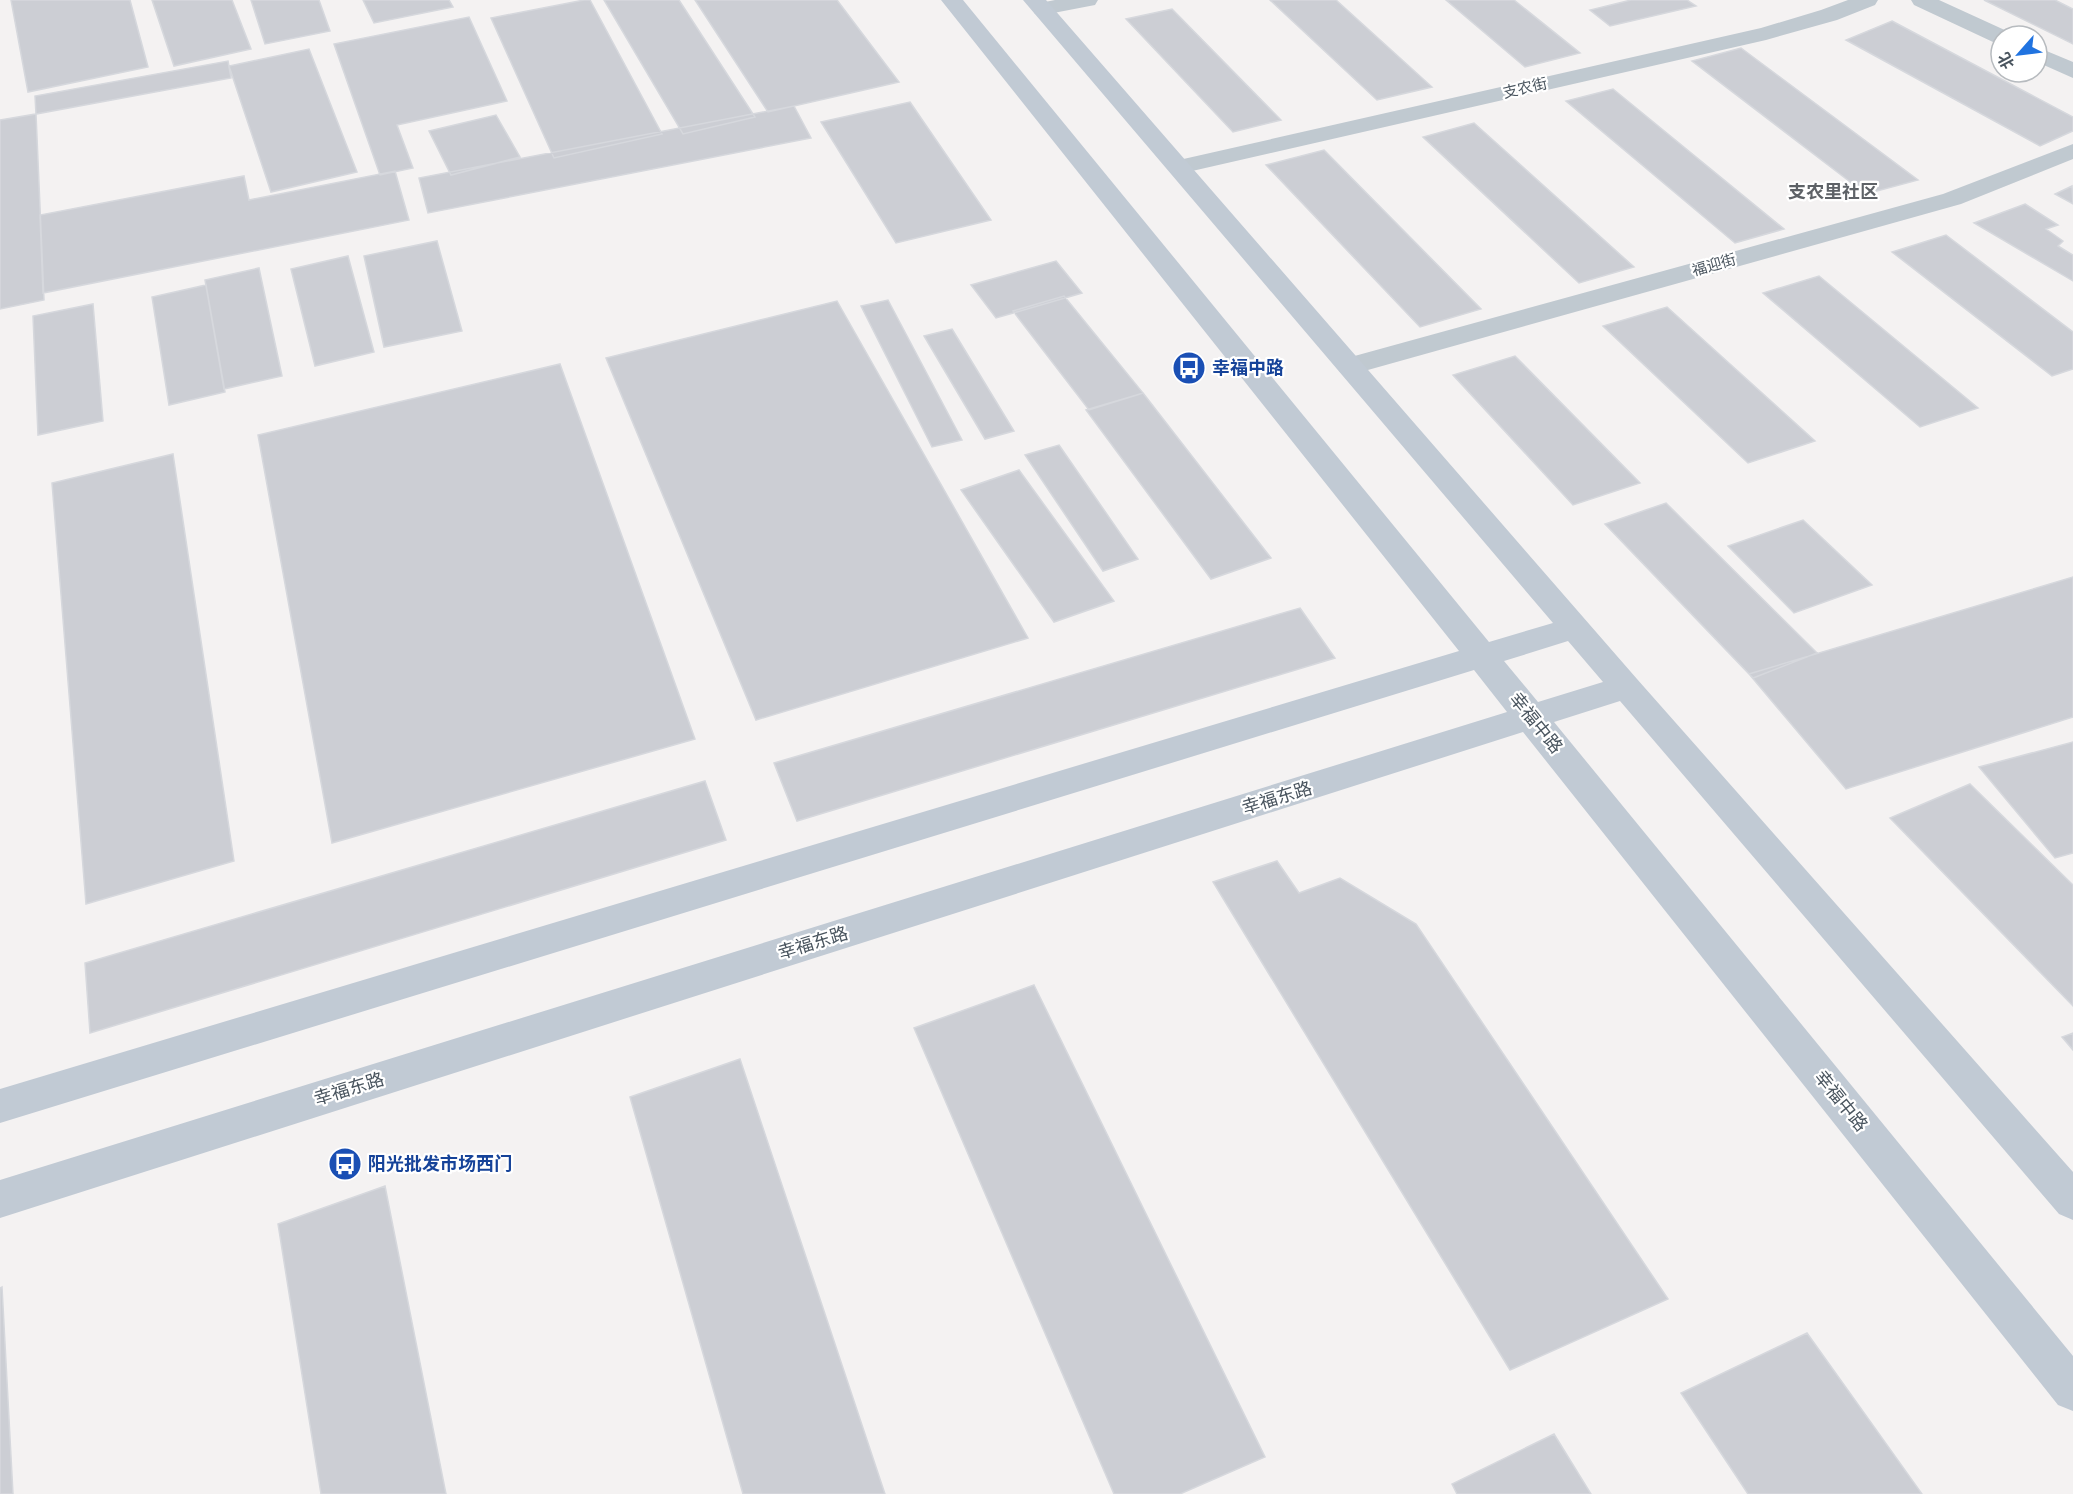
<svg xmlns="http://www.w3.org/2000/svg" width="2073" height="1494" font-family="'Work Sans','Noto Sans SC',sans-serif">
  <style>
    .building { fill: #ccced4; stroke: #d6d8dd; stroke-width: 1.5 }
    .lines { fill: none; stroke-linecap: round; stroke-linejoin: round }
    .street { fill: #c0c9d0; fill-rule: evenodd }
    .secondary { fill: #c1cad4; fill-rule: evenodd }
    .labels { text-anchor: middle; stroke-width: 4.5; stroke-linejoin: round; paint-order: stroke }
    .far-street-label { font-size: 15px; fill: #4a555f; stroke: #fff }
    .far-quarter-label { font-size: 18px; font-weight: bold; fill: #5e6267; stroke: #fff }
    .transit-label { font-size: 18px; font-weight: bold; fill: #164399; stroke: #fff; text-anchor: start }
    .street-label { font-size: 18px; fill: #4a555f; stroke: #fff }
  </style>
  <rect width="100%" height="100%" fill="#f4f2f2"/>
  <path class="building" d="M11,0H130L148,67L28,92Z
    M152,0H232L251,49L174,66Z
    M251,0H319L330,31L265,44Z
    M363,0H449L453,7L374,23Z
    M584,0H590L662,134L554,158L491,18Z
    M604,0H679L755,117L683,134Z
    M695,0H837L899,82L768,112Z
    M1270,0H1336L1432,87L1377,100Z
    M1446,0H1514L1580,53L1525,67Z
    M1631,0H1687L1696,6L1610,26L1590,10Z
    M1984,0H2055L2073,9V44Z
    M1172,9L1281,120L1233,132L1126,19Z
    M469,17L507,101L397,125L413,168L380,175L334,44Z
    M1892,21L2073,117V131L2040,146L1846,40Z
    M1741,48L1918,180L1866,194L1692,61Z
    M309,49L357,172L271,192L229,66Z
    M228,61L231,78L36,114L35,96Z
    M1613,89L1784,229L1735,243L1566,101Z
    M910,102L991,220L896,243L821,122Z
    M794,106L811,138L428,213L419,178Z
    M36,114L44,300L0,309V120Z
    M496,115L520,157L451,175L429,131Z
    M1474,123L1634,267L1579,283L1423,137Z
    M1324,150L1481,309L1420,327L1266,165Z
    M395,171L409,220L43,293L40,215L244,176L249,200Z
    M2072,186L2073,204L2055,194Z
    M2025,204L2058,225L2046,229L2063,241L2058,246L2073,255V281L1974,223Z
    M1946,235L2073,332V369L2052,376L1892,252Z
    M437,241L462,331L384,347L364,256Z
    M348,256L374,352L315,366L291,269Z
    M1056,261L1082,293L996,318L971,285Z
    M259,268L282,376L224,389L205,280Z
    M1819,276L1978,408L1920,427L1763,293Z
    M206,285L225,392L169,405L152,297Z
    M1064,296L1143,393L1089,410L1013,311Z
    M888,300L962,440L932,447L861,306Z
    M837,301L1028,638L756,720L606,358Z
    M93,304L103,421L38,435L33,316Z
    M1667,307L1815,441L1748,463L1603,326Z
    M952,329L1014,431L985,439L924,336Z
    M1515,356L1640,483L1573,505L1453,375Z
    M560,364L695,739L332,843L258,435Z
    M1143,393L1271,558L1211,579L1086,410Z
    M1059,445L1138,559L1103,571L1025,455Z
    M173,454L234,861L86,904L52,483Z
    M1019,470L1114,601L1054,622L961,490Z
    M1666,503L1817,653L1753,678L1605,524Z
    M1803,520L1872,585L1794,613L1728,546Z
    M2073,577V717L1846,789L1749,674Z
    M1300,608L1335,658L797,821L774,763Z
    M2073,742V853L2055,858L1979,767Z
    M705,781L726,840L90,1033L85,963Z
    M1970,784L2073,885V1006L1890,818Z
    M1277,861L1299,893L1340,878L1416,924L1668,1299L1510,1370L1213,882Z
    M1034,985L1265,1457L1180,1494H1114L914,1028Z
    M2073,1033V1050L2062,1037Z
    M740,1059L885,1494H743L630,1097Z
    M385,1186L446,1494H321L278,1224Z
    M2,1287L13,1494H0V1288Z
    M1807,1333L1922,1494H1748L1681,1393Z
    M1554,1434L1591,1494H1457L1452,1484Z"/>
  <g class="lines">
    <path class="street" d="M1055,0H1098L1095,5L1043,15L1035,14L1032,9L1035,4Z
      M1848,0H1878L1875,5L1837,20L1766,40L1179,174L1171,172L1167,167L1171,162L1179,160L1761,28L1821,10Z
      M1911,0H1939L2009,32L2011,36H2001V44L1993,42L1914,5Z
      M2037,47L2073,62V78L2037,62Z
      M2073,144V159L1961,204L1350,375L1340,372L1336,366L1340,360L1943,194Z"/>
    <path class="secondary" d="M941,0H963L1489,642L1553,623L1023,0H1046L1637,679L2073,1172V1220L2059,1214L1620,701L1554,722L2073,1356V1411L2058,1405L1523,732L0,1218V1180L1507,712L1474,670L0,1123V1089L1459,651ZM1568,641L1603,682L1538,702L1504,661Z"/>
  </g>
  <defs>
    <g id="bus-disc" transform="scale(1.725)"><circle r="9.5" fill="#1a4fb4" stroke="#fff"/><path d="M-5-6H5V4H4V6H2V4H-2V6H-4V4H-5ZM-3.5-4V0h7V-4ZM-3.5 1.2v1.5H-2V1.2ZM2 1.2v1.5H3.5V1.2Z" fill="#fff"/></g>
  </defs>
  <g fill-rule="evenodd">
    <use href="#bus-disc" x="1189" y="368"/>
    <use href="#bus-disc" x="345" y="1164"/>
  </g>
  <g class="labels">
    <g class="far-street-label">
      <text transform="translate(1525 88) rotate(-13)" y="5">支农街</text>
      <text transform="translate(1714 265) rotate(-16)" y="5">福迎街</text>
    </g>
    <g class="far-quarter-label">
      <text x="1833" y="198">支农里社区</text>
    </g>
    <g class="transit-label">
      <text x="1212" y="374">幸福中路</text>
      <text x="368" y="1170">阳光批发市场西门</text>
    </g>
    <g class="street-label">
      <text transform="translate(1536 723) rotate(51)" y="6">幸福中路</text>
      <text transform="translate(1277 798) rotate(-17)" y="6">幸福东路</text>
      <text transform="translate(813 943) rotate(-17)" y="6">幸福东路</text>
      <text transform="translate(349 1089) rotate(-17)" y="6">幸福东路</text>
      <text transform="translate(1841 1101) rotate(51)" y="6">幸福中路</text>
    </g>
  </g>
  <g transform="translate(2019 54) rotate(242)"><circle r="28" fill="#ffffff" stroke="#b7bbbf" stroke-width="1.5"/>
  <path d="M0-4.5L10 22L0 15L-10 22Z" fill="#2073e0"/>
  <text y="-9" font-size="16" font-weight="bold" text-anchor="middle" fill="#4a555f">北</text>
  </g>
</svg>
